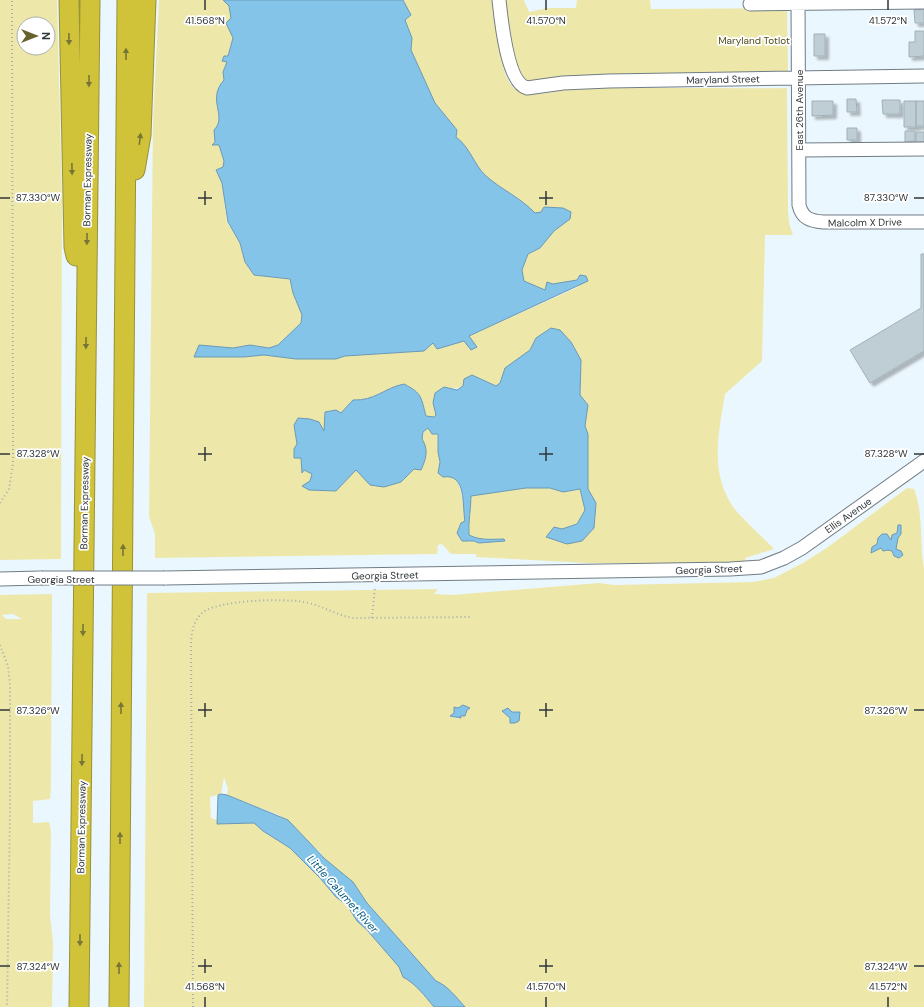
<svg xmlns="http://www.w3.org/2000/svg" width="924" height="1007" font-family="'DM Sans',sans-serif">
  <style>
    .green { fill: #ede8aa; fill-rule: evenodd }
    .water { fill: #84c4e8; stroke: #6b99b4 }
    .building { fill: #bfcdd5; stroke: #a2b0b8; filter: url(#shadow) }
    .lines { fill: none; stroke-linecap: round; stroke-linejoin: round }
    .minor-casing { stroke: #707c84; stroke-width: 15 }
    .highway-casing { stroke: #989239; stroke-width: 21 }
    .path { stroke: #a3acb2; stroke-width: 2; stroke-dasharray: 1 3; stroke-linecap: butt }
    .minor { stroke: #fff; stroke-width: 13 }
    .highway { stroke: #d0c339; stroke-width: 19 }
    .minor-bridge-casing { stroke: #707c84; stroke-width: 15; stroke-linecap: butt }
    .minor-bridge { stroke: #fff; stroke-width: 13 }
    .oneway { fill: #787539 }
    .ticks { fill: none; stroke: #303639; stroke-width: 1.5 }
    .labels { text-anchor: middle; stroke-width: 3.5; stroke-linejoin: round; paint-order: stroke }
    .park-label { font-size: 10px; fill: #4f4b1a; stroke: #fff }
    .street-label { font-size: 10px; fill: #303639; stroke: #fff }
    .water-label { font-size: 11px; font-style: italic; fill: #065b7e; stroke: #fff }
    .ticks-label { font-size: 10px; text-anchor: middle; fill: #303639; stroke: #fff; stroke-width: 3.5; stroke-linejoin: round; paint-order: stroke }
  </style>
  <defs>
    <filter id="shadow"><feDropShadow dx="3.5" dy="3.5" stdDeviation="1" flood-color="#0004"/></filter>
  </defs>
  <rect width="100%" height="100%" fill="#ebf7fe"/>
  <path class="green" d="M0,0H57L62,201L61,559L0,560ZM24,24H48V48H24Z
    M159,0H223L229,6L231,18L227,23L233,37L228,57L223,61H227L223,72L224,80C206,100 228,116 214,131L215,142L213,145H219L224,161L223,167L216,170L222,183L227,222L240,243L245,262L254,275L290,279L293,293L302,315L301,323L277,345L269,348L250,345L233,348L199,345L195,357H244L264,355L296,359H336L345,356L424,351L433,343L438,349L464,341L469,336L578,287L577,280C565,282 555,283 545,290L524,281L522,271L528,254L540,248L554,231L569,219L541,212L535,213C521,198 502,190 486,176C474,165 470,147 456,137L457,130L435,103L411,50L412,38L405,20L410,15L403,0H494C497,21 498,74 514,88C529,100 557,90 574,89C645,86 716,89 787,88L788,210L789,223L793,235H765L762,361L725,394C719,431 710,468 730,502C737,515 763,537 774,549L745,558L746,561L705,563H588L476,557V554H451L442,544L438,545L437,554L155,558V534L149,517L153,121ZM536,338L581,381L580,395L588,405L585,427L588,434V489L596,503L567,544L547,537L554,527L562,529L577,524L585,510L580,489L563,492L550,488H526L470,496C472,509 468,522 469,535C481,541 491,539 504,539L505,541L479,543L474,541L468,542C465,524 464,493 456,479L438,473L440,462L438,452L437,434H432L428,428L424,432L422,439C429,450 426,459 421,470L414,468L401,482L370,485L356,470L336,491L309,490L312,474L304,470L302,473L301,458H294V449L297,444L324,432L353,400C375,401 384,388 404,384C422,393 421,397 426,416L434,417L436,415L433,403L436,393L444,387C461,390 461,388 472,375L496,386L499,384L505,368L530,350Z
    M505,0H524L529,12L548,8H576L577,0H650L651,9L787,8L788,71L618,74V77L528,82C510,64 509,24 505,0Z
    M907,488L914,489C924,515 919,540 924,569V1007H465L441,983L436,981L367,903L353,882L325,859L320,852L279,815L227,795L228,789L224,777L221,794L210,797L211,818L217,820V823H254L263,831L290,847L320,878L336,897L347,905L357,921L367,930L399,967L403,977C416,984 425,996 434,1007H144L147,593L438,589L434,594L452,595L599,583L614,585L753,582L774,578L803,563L828,547ZM897,533L896,549L901,551L903,555L899,558L894,556L892,551L881,547L872,553V547L889,539L891,541ZM463,705L469,708L458,719L451,716L457,708ZM516,711L520,712L519,721L515,723L505,713Z
    M52,594L51,787L50,799L33,801V823L49,822L51,830L50,915L53,942L52,1007H0V595ZM13,614L22,619H6L2,615Z"/>
  <path class="water" d="M223,0H403L411,15L405,20L412,38L411,50L435,103L457,130L456,137C470,147 474,165 486,176C502,190 521,198 535,213L541,212L544,207L563,208L571,212L570,219L554,231L540,248L528,254L522,270L524,281L545,290L547,282L553,284L577,280L580,275L586,276L588,281L469,336L477,347L471,350L464,341L437,349L433,343L424,351L345,356L336,359H296L264,355L244,357H194L199,345L233,348L250,345L269,348L278,345L301,323L302,315L293,293L290,279L254,275L245,262L240,243L228,222L222,183L216,170L223,167L224,161L219,145H212L215,142L214,130C228,116 206,100 224,80L223,72L227,62L222,61L224,56H228L233,38L226,23L231,18L229,6Z
    M551,328L560,330L571,342L581,360L580,395L588,405L585,426L588,434V489L596,503L594,528L582,541L567,544L546,537L554,527L562,529L577,524L585,510L580,489L563,492L550,488H526L471,496C471,509 468,522 469,535C481,541 492,539 504,539L505,541L479,543L474,541H462L457,533L461,523L465,521C462,506 467,473 443,477L438,473L440,462L438,452V434H432L428,428L423,432L422,439C429,450 426,459 421,470L414,469L401,482L384,487L370,485L356,470L336,491L309,490L302,486L310,481L312,474L304,470L302,473L301,458H294V449L297,444L294,425L298,418L310,419L319,422L324,431L325,412L336,410L341,413L353,400C375,401 384,388 404,384C422,393 421,397 426,416L434,417L436,415L433,403L435,393L444,387L457,390L463,386L464,379L472,375L496,386L500,383L505,368L530,350L536,338Z
    M898,525H901V534L898,538L896,549L901,551L903,555L899,558L894,556L892,551L888,550L883,551L881,548L871,553L872,547L877,544L878,538L882,534H887L891,540L892,535L897,533Z
    M463,705L470,708L467,710L465,716H460L461,718L450,716L454,713V707L458,708Z
    M508,708L512,712H520L519,721L515,723H510V718L502,711Z
    M221,794L227,795L288,820L325,859L353,882L367,903L436,981C447,985 457,998 465,1007H434C425,996 416,984 403,977L399,967L367,930L357,921L347,905L336,897L320,878L290,848L263,831L254,823L217,824L218,795Z"/>
  <path class="building" d="M924,9V23H915L914,10Z
    M915,31H924V56L909,57V42H915Z
    M814,34H825V56H814Z
    M847,99H856L857,112H847Z
    M882,100H900V114H883Z
    M812,101H833V115L812,116Z
    M904,101H916V127H904Z
    M916,101H924V126H916Z
    M847,128H857V140H847Z
    M905,131H915V141L905,142Z
    M916,132H924V142H916Z
    M921,254H924V351L870,383L850,350L921,308Z"/>
  <g class="lines">
    <g class="minor-casing">
      <path id="minor" d="M499,0C501,18 507,83 527,88L563,83L609,81L924,76
        M798,0L799,205C802,218 810,221 823,222H924
        M750,4L924,2
        M799,150L924,149
        M165,578L730,569L761,567L784,558L802,548L924,461
        M0,579L41,578"/>
    </g>
    <g class="highway-casing">
      <path id="highway" d="M69,0L74,247L76,256
        M135,170L141,135L146,0
        M79,1007L90,0
        M119,1007L127,0"/>
    </g>
    <path class="path" d="M0,503L9,489L13,464L12,0
      M372,618L375,586
      M0,645L8,666L10,685V812L7,1007
      M193,1007L191,641C192,631 194,620 202,613C216,600 284,598 304,602C321,605 336,615 353,618L471,617"/>
    <use href="#minor" class="minor"/>
    <use href="#highway" class="highway"/>
    <g class="minor-bridge-casing">
      <path id="minor-bridge" d="M41,578H165"/>
    </g>
    <use href="#minor-bridge" class="minor-bridge"/>
  </g>
  <defs><path id="oneway-solid" d="M-6-.8H1V-3.2L6.5 0L1 3.2V.8H-6Z"/></defs>
  <g class="oneway">
    <use href="#oneway-solid" transform="translate(69 39) rotate(89)"/>
    <use href="#oneway-solid" transform="translate(126 54) rotate(-90)"/>
    <use href="#oneway-solid" transform="translate(89 81) rotate(91)"/>
    <use href="#oneway-solid" transform="translate(140 139) rotate(-83)"/>
    <use href="#oneway-solid" transform="translate(72 169) rotate(89)"/>
    <use href="#oneway-solid" transform="translate(87 239) rotate(91)"/>
    <use href="#oneway-solid" transform="translate(86 343) rotate(91)"/>
    <use href="#oneway-solid" transform="translate(123 550) rotate(-90)"/>
    <use href="#oneway-solid" transform="translate(83 630) rotate(91)"/>
    <use href="#oneway-solid" transform="translate(121 708) rotate(-90)"/>
    <use href="#oneway-solid" transform="translate(82 760) rotate(91)"/>
    <use href="#oneway-solid" transform="translate(120 838) rotate(-90)"/>
    <use href="#oneway-solid" transform="translate(80 940) rotate(90)"/>
    <use href="#oneway-solid" transform="translate(119 968) rotate(-90)"/>
  </g>
  <path class="ticks" d="M205,0V10M546,0V10M888,0V10M205,191V205M546,191V205M0,198H10M198,198H212M539,198H553M914,198H924M205,447V461M546,447V461M0,454H10M198,454H212M539,454H553M914,454H924M205,703V717M546,703V717M0,710H10M198,710H212M539,710H553M914,710H924M205,959V973M546,959V973M0,966H10M198,966H212M539,966H553M914,966H924M205,997V1007M546,997V1007M888,997V1007"/>
  <g class="labels">
    <g class="park-label">
      <text x="754" y="44">Maryland Totlot</text>
    </g>
    <g class="street-label">
      <text transform="translate(723 79) rotate(-1)" y="4">Maryland Street</text>
      <text transform="translate(799 110) rotate(-90)" y="4">East 26th Avenue</text>
      <text transform="translate(87 180) rotate(-89)" y="4">Borman Expressway</text>
      <text transform="translate(865 222) rotate(-1)" y="4">Malcolm X Drive</text>
      <text transform="translate(84 503) rotate(-89)" y="4">Borman Expressway</text>
      <text transform="translate(848 515) rotate(-35)" y="4">Ellis Avenue</text>
      <text transform="translate(709 569) rotate(-2)" y="4">Georgia Street</text>
      <text transform="translate(385 575) rotate(-1)" y="4">Georgia Street</text>
      <text x="61" y="583">Georgia Street</text>
      <text transform="translate(81 827) rotate(-89)" y="4">Borman Expressway</text>
    </g>
    <g class="water-label">
      <text transform="translate(343 894) rotate(48)" y="4">Little Calumet River</text>
    </g>
  </g>
  <g class="ticks-label">
    <text x="205" y="24">41.568°N</text>
    <text x="546" y="24">41.570°N</text>
    <text x="888" y="24">41.572°N</text>
    <text x="886" y="201">87.330°W</text>
    <text x="38" y="201">87.330°W</text>
    <text x="886" y="457">87.328°W</text>
    <text x="38" y="457">87.328°W</text>
    <text x="38" y="714">87.326°W</text>
    <text x="886" y="714">87.326°W</text>
    <text x="886" y="970">87.324°W</text>
    <text x="38" y="970">87.324°W</text>
    <text x="205" y="990">41.568°N</text>
    <text x="546" y="990">41.570°N</text>
    <text x="888" y="990">41.572°N</text>
  </g>
  <g transform="translate(36 36) rotate(90)"><circle r="19" fill="#ffffff" stroke="#acafb0"/>
  <path d="M0-3L7 15L0 10L-7 15Z" fill="#66622e"/>
  <text y="-6" font-size="11" font-weight="bold" text-anchor="middle" fill="#303639">N</text>
  </g>
</svg>
